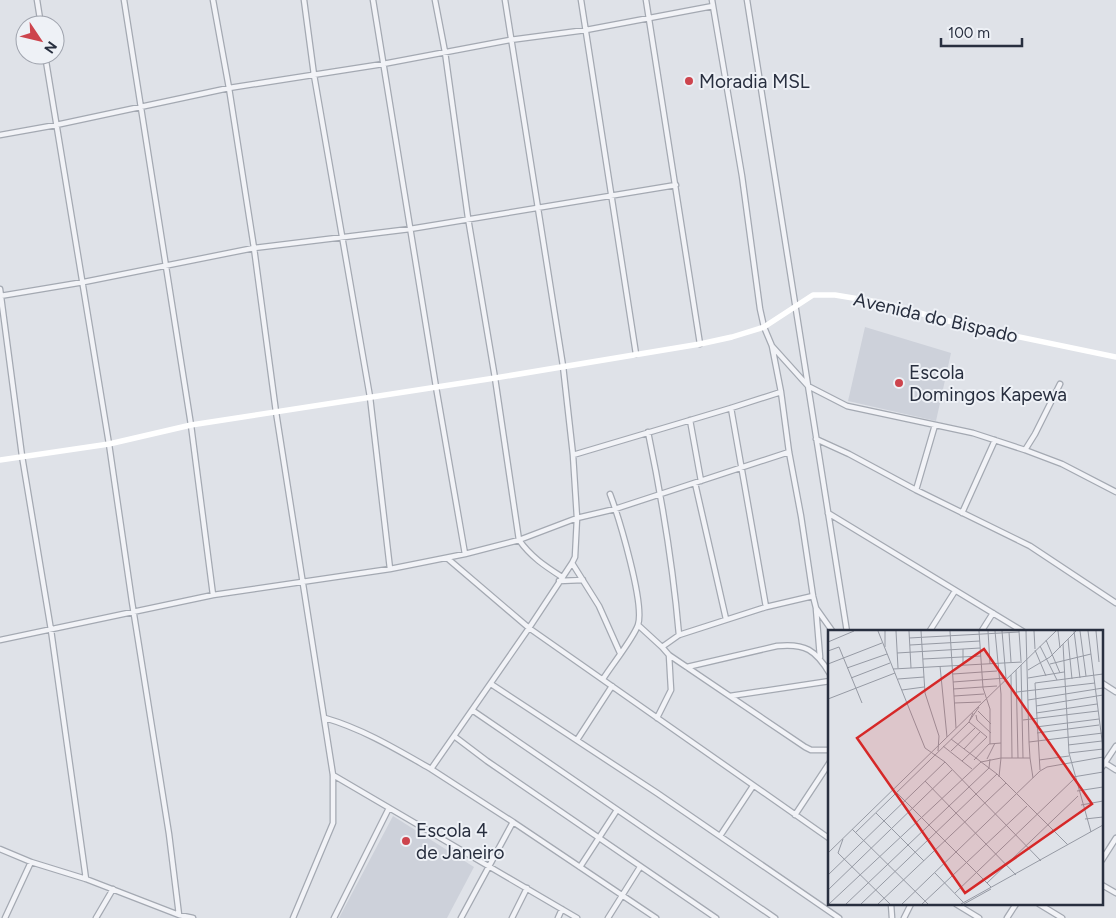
<svg xmlns="http://www.w3.org/2000/svg" width="1116" height="918" font-family="Figtree,sans-serif">
  <style>
    .built { fill: #cdd1da }
    .lines { fill: none; stroke-linecap: round; stroke-linejoin: round }
    .street-casing { stroke: #a4a9b2; stroke-width: 7 }
    .street { stroke: #f2f3f7; stroke-width: 4.5 }
    .secondary { stroke: #fff; stroke-width: 5.5 }
    .poi-dot { fill: #cd444d; stroke: #eef1f6; stroke-width: 2 }
    .labels { text-anchor: middle; stroke-width: 4; stroke-linejoin: round; paint-order: stroke }
    .poi-label { font-size: 19px; fill: #282f3f; stroke: #eef1f6; text-anchor: start }
    .street-label { font-size: 19px; fill: #282f3f; stroke: #eef1f6 }
    .inset-road { fill: none; stroke: #969aa4; stroke-width: 1 }
    .view { fill: #d62828; fill-opacity: 0.15; stroke: #d62828; stroke-width: 2.5 }
    .inset-edge { fill: none; stroke: #282f3f; stroke-width: 2.5 }
  </style>
  <rect width="100%" height="100%" fill="#dfe2e8"/>
  <path class="built" d="M865,327L951,353L936,421L848,401Z
    M393,816L474,867L447,918H339Z"/>
  <g class="lines">
    <g class="street-casing">
      <path id="street" d="M37,0L41,25
        M124,0L191,425L213,595
        M213,0L229,88L254,248L276,412L333,775V823L293,918
        M304,0L314,75L370,397L390,569
        M373,0L436,387L465,554
        M435,0L445,52L468,218L495,378L519,540C531,557 545,566 562,577
        M581,0L636,354
        M646,0L700,344
        M712,0L742,176L760,309L764,327L772,346L781,392L789,452L801,516L813,596L816,608L833,632
        M747,0L847,632
        M45,55L109,444L132,602L169,834L179,915
        M0,135L56,125L229,88L383,64L510,40L586,30L713,6
        M0,289L22,456L51,630L86,879
        M0,296L84,282L254,248L410,229L676,185
        M772,346L808,386L847,406L973,433L1025,450L1062,464L1116,492
        M731,408L766,607
        M690,420L701,481
        M648,432C662,499 673,566 679,635
        M816,439L849,454L916,490L1030,546L1116,603
        M1025,450L1035,434L1060,384
        M573,455L731,408L781,392
        M695,483L726,619
        M916,490L935,425
        M828,513L1024,632
        M962,513L995,440
        M447,558L529,628L572,563L575,557L577,518L573,455L563,366L505,0
        M572,563L599,606L620,653
        M559,581L583,580
        M816,609L820,657
        M638,625L662,647L669,655L805,747L811,750H830
        M929,632L955,591
        M981,632L993,613
        M0,640L213,595L390,569L465,554L519,540L577,518L615,509L789,452
        M662,647L679,635L766,607L813,596
        M687,667L777,646C805,643 816,650 830,674
        M603,679C611,666 633,639 638,625C645,604 619,518 610,494
        M1102,683L1116,692
        M491,684L657,793L839,918
        M730,696L830,681
        M472,710L775,918
        M325,718C363,729 396,749 431,769
        M657,718L671,690L669,655
        M454,736L487,761L716,918
        M577,740L612,686
        M1105,763L1116,770
        M1102,767L1116,746
        M333,775L577,918
        M795,815L830,762
        M513,822L656,918
        M720,836L753,786
        M0,849L31,862L86,879L179,915L193,918
        M1102,860L1116,838
        M580,867L617,810
        M1102,885L1116,893
        M891,904L892,918
        M956,904L979,918
        M1039,904L1062,918
        M5,918L31,862
        M96,918L113,889
        M334,918L389,808
        M461,918L513,822L431,769L529,628L830,839
        M512,918L527,888
        M558,918L562,909
        M608,918L640,867
        M904,918L911,904
        M1007,918L1016,904"/>
    </g>
    <use href="#street" class="street"/>
    <path class="secondary" d="M0,460L109,444L191,425L495,378L700,344L732,337L764,327L813,295H835L883,303L967,326L1116,357"/>
  </g>
  <g class="poi-dot">
    <circle cx="689" cy="81" r="5"/>
    <circle cx="899" cy="383" r="5"/>
    <circle cx="406" cy="841" r="5"/>
  </g>
  <g class="labels">
    <g class="poi-label">
      <text x="699" y="88">Moradia MSL</text>
      <text x="909" y="379">Escola<tspan x="909" dy="22">Domingos Kapewa</tspan></text>
      <text x="416" y="837">Escola 4<tspan x="416" dy="22">de Janeiro</tspan></text>
    </g>
    <g class="street-label">
      <text transform="translate(936 317) rotate(13)" y="7">Avenida do Bispado</text>
    </g>
  </g>
  <g transform="translate(828 630)">
    <rect width="275" height="275" fill="#dfe2e8"/>
    <path class="inset-road" d="M50,1L97,118L117,132L213,231M57,1V17M68,1L70,38M81,1L83,38M93,1L97,63L111,106L110,121M122,1L128,98M151,1L155,58L162,79V114M160,1L162,34M167,1L173,64V128H202L201,112L275,103M174,1L178,48M191,1L193,31M198,1L201,112M206,1L207,19M230,1L232,18M246,1L252,48M252,1L258,46M260,1L275,118M268,1L271,32M181,2L183,32M81,8L191,2M240,9L244,49M218,10L232,43M0,12L26,1M235,14L241,123L263,202M82,15L152,11M212,16L229,50M135,19V35M207,20L218,46M0,21L11,17L34,73M69,23L152,18M95,29L153,26M0,34L54,13M222,34L263,24M193,35L195,128M112,36L119,107M19,38L59,24M65,39L194,32M188,40L190,128M200,40L222,27L248,1M125,44L169,41M183,45L184,128M23,48L62,33M200,48L236,42M70,49L96,47M125,52L178,48M125,59L169,56M74,60L96,57M189,62L267,53M126,66L156,64M0,69L67,43M200,70L275,58M126,73L153,72M208,76L275,65M150,81L163,94M208,83L269,74M148,85L149,90L163,103M142,90L151,77M195,90L270,81M141,92L159,107M208,97L271,89M209,103L271,95M123,109L169,144L240,215M240,115L274,111M115,116L144,139M136,119L152,102M123,121L147,98M241,123L275,119M202,128L205,148M159,129L167,113M146,130L161,114L173,113M211,130L241,126M134,131L159,107M212,140L207,53L275,44M245,147L275,142M97,151L188,245M249,161L275,157M69,163L163,257M253,175L275,171M48,183L96,231M257,189L275,187M24,199L100,274M27,203L141,92L145,83M15,209L10,223L62,274M0,223L228,1M107,243L135,272M0,245L117,132M159,253L250,166M0,260L124,140M127,263L246,149M1,274L153,132L173,128L171,147M18,274L161,138L162,129M33,274L169,144M50,274L178,153M74,274L212,141L219,137L275,127M94,274L199,176M133,274L275,195M136,274L163,259"/>
    <path class="view" d="M156,19L264,174L137,263L29,108Z"/>
    <rect width="275" height="275" class="inset-edge"/>
  </g>
  <g transform="translate(40 40) rotate(125)"><circle r="24" fill="#eef1f6" stroke="#9fa3ad"/>
  <path d="M0-4L9 19L0 12L-9 19Z" fill="#cd444d"/>
  <text y="-8" font-size="14" font-weight="bold" text-anchor="middle" fill="#282f3f">N</text>
  </g>
  <path d="M941 38v8h81v-8" fill="none" stroke="#282f3f" stroke-width="2.5"/>
  <text x="948" y="38" font-size="15" fill="#282f3f" stroke="#eef1f6" stroke-width="4" paint-order="stroke">100 m</text>
</svg>
